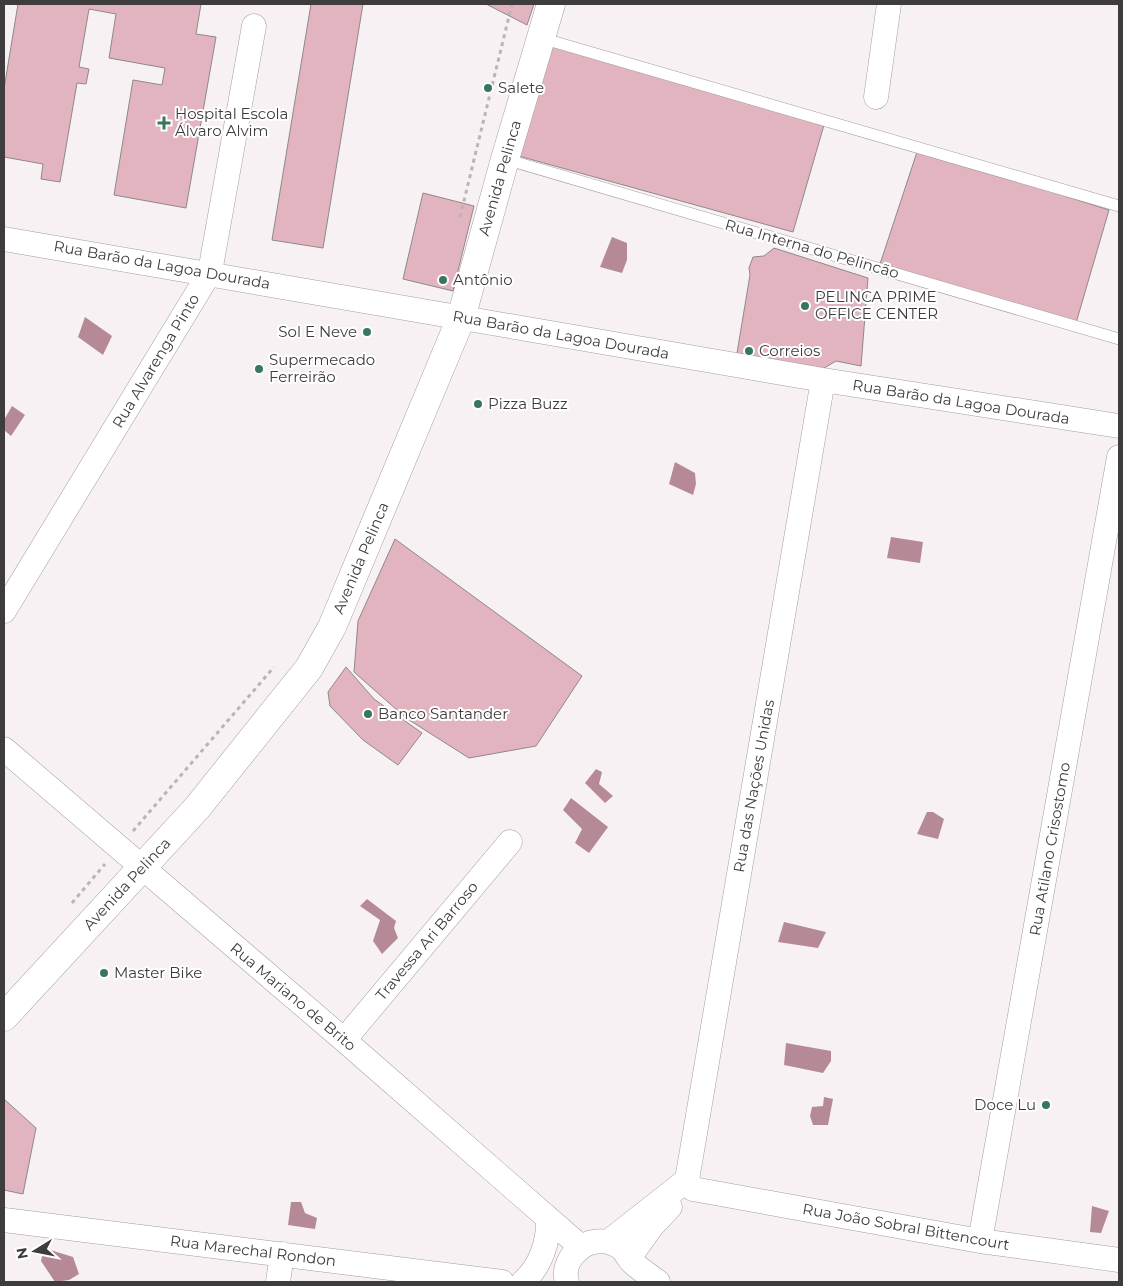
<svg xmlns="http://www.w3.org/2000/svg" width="1123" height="1286" font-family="Montserrat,sans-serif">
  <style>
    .water { fill: #b58a96 }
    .building { fill: #e2b4c0; stroke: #8e888a }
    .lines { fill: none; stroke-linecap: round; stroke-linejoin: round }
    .lane-casing { stroke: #a39d9f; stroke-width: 12 }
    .street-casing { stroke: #a39d9f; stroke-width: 25 }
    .secondary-casing { stroke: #a39d9f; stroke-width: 29 }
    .path { stroke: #b9b4b5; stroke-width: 3; stroke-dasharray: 4 4; stroke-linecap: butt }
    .lane { stroke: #fff; stroke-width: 11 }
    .street { stroke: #fff; stroke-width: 24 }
    .secondary { stroke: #fff; stroke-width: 28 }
    .poi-dot { fill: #387661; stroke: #fff; stroke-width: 2 }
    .labels { text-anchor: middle; stroke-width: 4; stroke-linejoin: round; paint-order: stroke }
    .poi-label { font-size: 15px; fill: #3f3c3d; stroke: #fff; text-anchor: start }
    .street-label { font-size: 15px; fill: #3f3c3d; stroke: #fff }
  </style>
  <rect width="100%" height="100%" fill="#f8f1f3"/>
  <path class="water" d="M612,237L627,243V260L622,273L600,267Z
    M85,317L112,336L103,355L78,337Z
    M12,406L25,415L11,436L4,430V420Z
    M675,462L695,473L696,484L693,495L669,484Z
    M891,537L923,542L920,563L887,558Z
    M596,769L602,772L599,784L613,796L605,803L585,783Z
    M571,798L608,827L589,853L575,843L582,829L563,810Z
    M927,812H933L944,819L938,839L917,834Z
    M367,899L396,921L394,928L398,938L382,954L373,941L380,920L360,906Z
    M784,922L826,932L818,948L778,942Z
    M786,1043L831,1051V1061L823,1073L784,1065Z
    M824,1097L833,1099L828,1125H813L810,1116L812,1107L823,1106Z
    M291,1202H301L305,1213L317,1218L315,1229L288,1225Z
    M1092,1206L1109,1211L1101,1233L1090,1232Z
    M44,1248L73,1257L79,1274L69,1280L55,1282L41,1261Z"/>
  <path class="building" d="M18,4H201L196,34L216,37L186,208L114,195L133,80L162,85L165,68L109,58L116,14L89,9L79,67L89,69L86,84L77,83L60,182L41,179L43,164L4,157V89Z
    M311,4H363L323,248L272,240Z
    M486,4H534L527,25Z
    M550,44L824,125L793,232L515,155Z
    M918,149L1109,210L1076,323L880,264Z
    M423,193L474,206L453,291L403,279Z
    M774,248L868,278L861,366L836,361L816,373L736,359L750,275L749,268L753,257L764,256Z
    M395,539L582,676L536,746L469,758L406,718L354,672L358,621Z
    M346,667L374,699L422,733L398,765L363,740L330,706L328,692Z
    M4,1099L36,1128L23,1194L4,1190Z"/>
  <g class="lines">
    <g class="lane-casing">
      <path id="lane" d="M541,38L1119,206
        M505,159L1119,339"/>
    </g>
    <g class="street-casing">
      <path id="street" d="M876,97L889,4
        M4,239L823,380L1119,426
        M4,611L210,272L254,26
        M4,749L344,1040L581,1247
        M344,1040L510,842
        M693,1189L687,1180L823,380
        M693,1189L980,1241L1119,1260
        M4,1220L502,1282
        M980,1241L1119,457
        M608,1242L687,1180
        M629,1258L652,1226L670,1207
        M278,1282L282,1254
        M523,1282C541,1266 549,1241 548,1218
        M567,1282C564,1272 567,1261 575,1253C586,1240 606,1237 621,1248C626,1252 628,1259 633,1263C641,1270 650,1276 658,1282"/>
    </g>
    <g class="secondary-casing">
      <path id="secondary" d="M4,1017L197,808L309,668L332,627L461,318L505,159L551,4"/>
    </g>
    <path class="path" d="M460,217L512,4
      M133,831L274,667
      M72,903L105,864"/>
    <use href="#lane" class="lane"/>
    <use href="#street" class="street"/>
    <use href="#secondary" class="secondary"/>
  </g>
  <g class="poi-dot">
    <circle cx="488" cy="88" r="5"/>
    <path d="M161.5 115.5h5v5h5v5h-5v5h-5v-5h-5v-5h5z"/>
    <circle cx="443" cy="280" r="5"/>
    <circle cx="805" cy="306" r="5"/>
    <circle cx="367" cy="332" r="5"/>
    <circle cx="749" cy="351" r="5"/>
    <circle cx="259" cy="369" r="5"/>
    <circle cx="478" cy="404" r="5"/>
    <circle cx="368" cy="714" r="5"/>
    <circle cx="104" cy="973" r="5"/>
    <circle cx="1046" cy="1105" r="5"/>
  </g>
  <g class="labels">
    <g class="poi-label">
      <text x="498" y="93">Salete</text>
      <text x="175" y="119">Hospital Escola<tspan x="175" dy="17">Álvaro Alvim</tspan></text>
      <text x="453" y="285">Antônio</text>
      <text x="815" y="302">PELINCA PRIME<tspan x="815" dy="17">OFFICE CENTER</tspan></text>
      <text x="357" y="337" text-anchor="end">Sol E Neve</text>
      <text x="759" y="356">Correios</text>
      <text x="269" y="365">Supermecado<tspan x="269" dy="17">Ferreirão</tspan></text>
      <text x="488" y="409">Pizza Buzz</text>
      <text x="378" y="719">Banco Santander</text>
      <text x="114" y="978">Master Bike</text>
      <text x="1036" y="1110" text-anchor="end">Doce Lu</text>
    </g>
    <g class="street-label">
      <text transform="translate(500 178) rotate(-74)" y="5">Avenida Pelinca</text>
      <text transform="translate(812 249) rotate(16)" y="5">Rua Interna do Pelincão</text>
      <text transform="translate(162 265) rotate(10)" y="5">Rua Barão da Lagoa Dourada</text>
      <text transform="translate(561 335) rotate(10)" y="5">Rua Barão da Lagoa Dourada</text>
      <text transform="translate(156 361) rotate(-59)" y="5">Rua Alvarenga Pinto</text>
      <text transform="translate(961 402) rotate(9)" y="5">Rua Barão da Lagoa Dourada</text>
      <text transform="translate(361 558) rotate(-67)" y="5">Avenida Pelinca</text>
      <text transform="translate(754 786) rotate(-80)" y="5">Rua das Nações Unidas</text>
      <text transform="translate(1050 849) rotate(-80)" y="5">Rua Atilano Crisostomo</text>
      <text transform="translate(127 884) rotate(-47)" y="5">Avenida Pelinca</text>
      <text transform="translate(427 941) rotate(-50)" y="5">Travessa Ari Barroso</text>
      <text transform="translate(293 997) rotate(40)" y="5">Rua Mariano de Brito</text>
      <text transform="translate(906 1227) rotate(10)" y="5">Rua João Sobral Bittencourt</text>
      <text transform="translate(253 1251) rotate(7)" y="5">Rua Marechal Rondon</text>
    </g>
  </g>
  <rect width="1123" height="1286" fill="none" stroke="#3f3c3d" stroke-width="10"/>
  <g transform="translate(35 1251) rotate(260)" stroke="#ffffff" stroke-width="4" paint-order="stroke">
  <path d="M0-4L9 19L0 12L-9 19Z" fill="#3f3c3d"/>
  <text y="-8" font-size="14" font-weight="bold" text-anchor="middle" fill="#3f3c3d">N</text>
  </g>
</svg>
